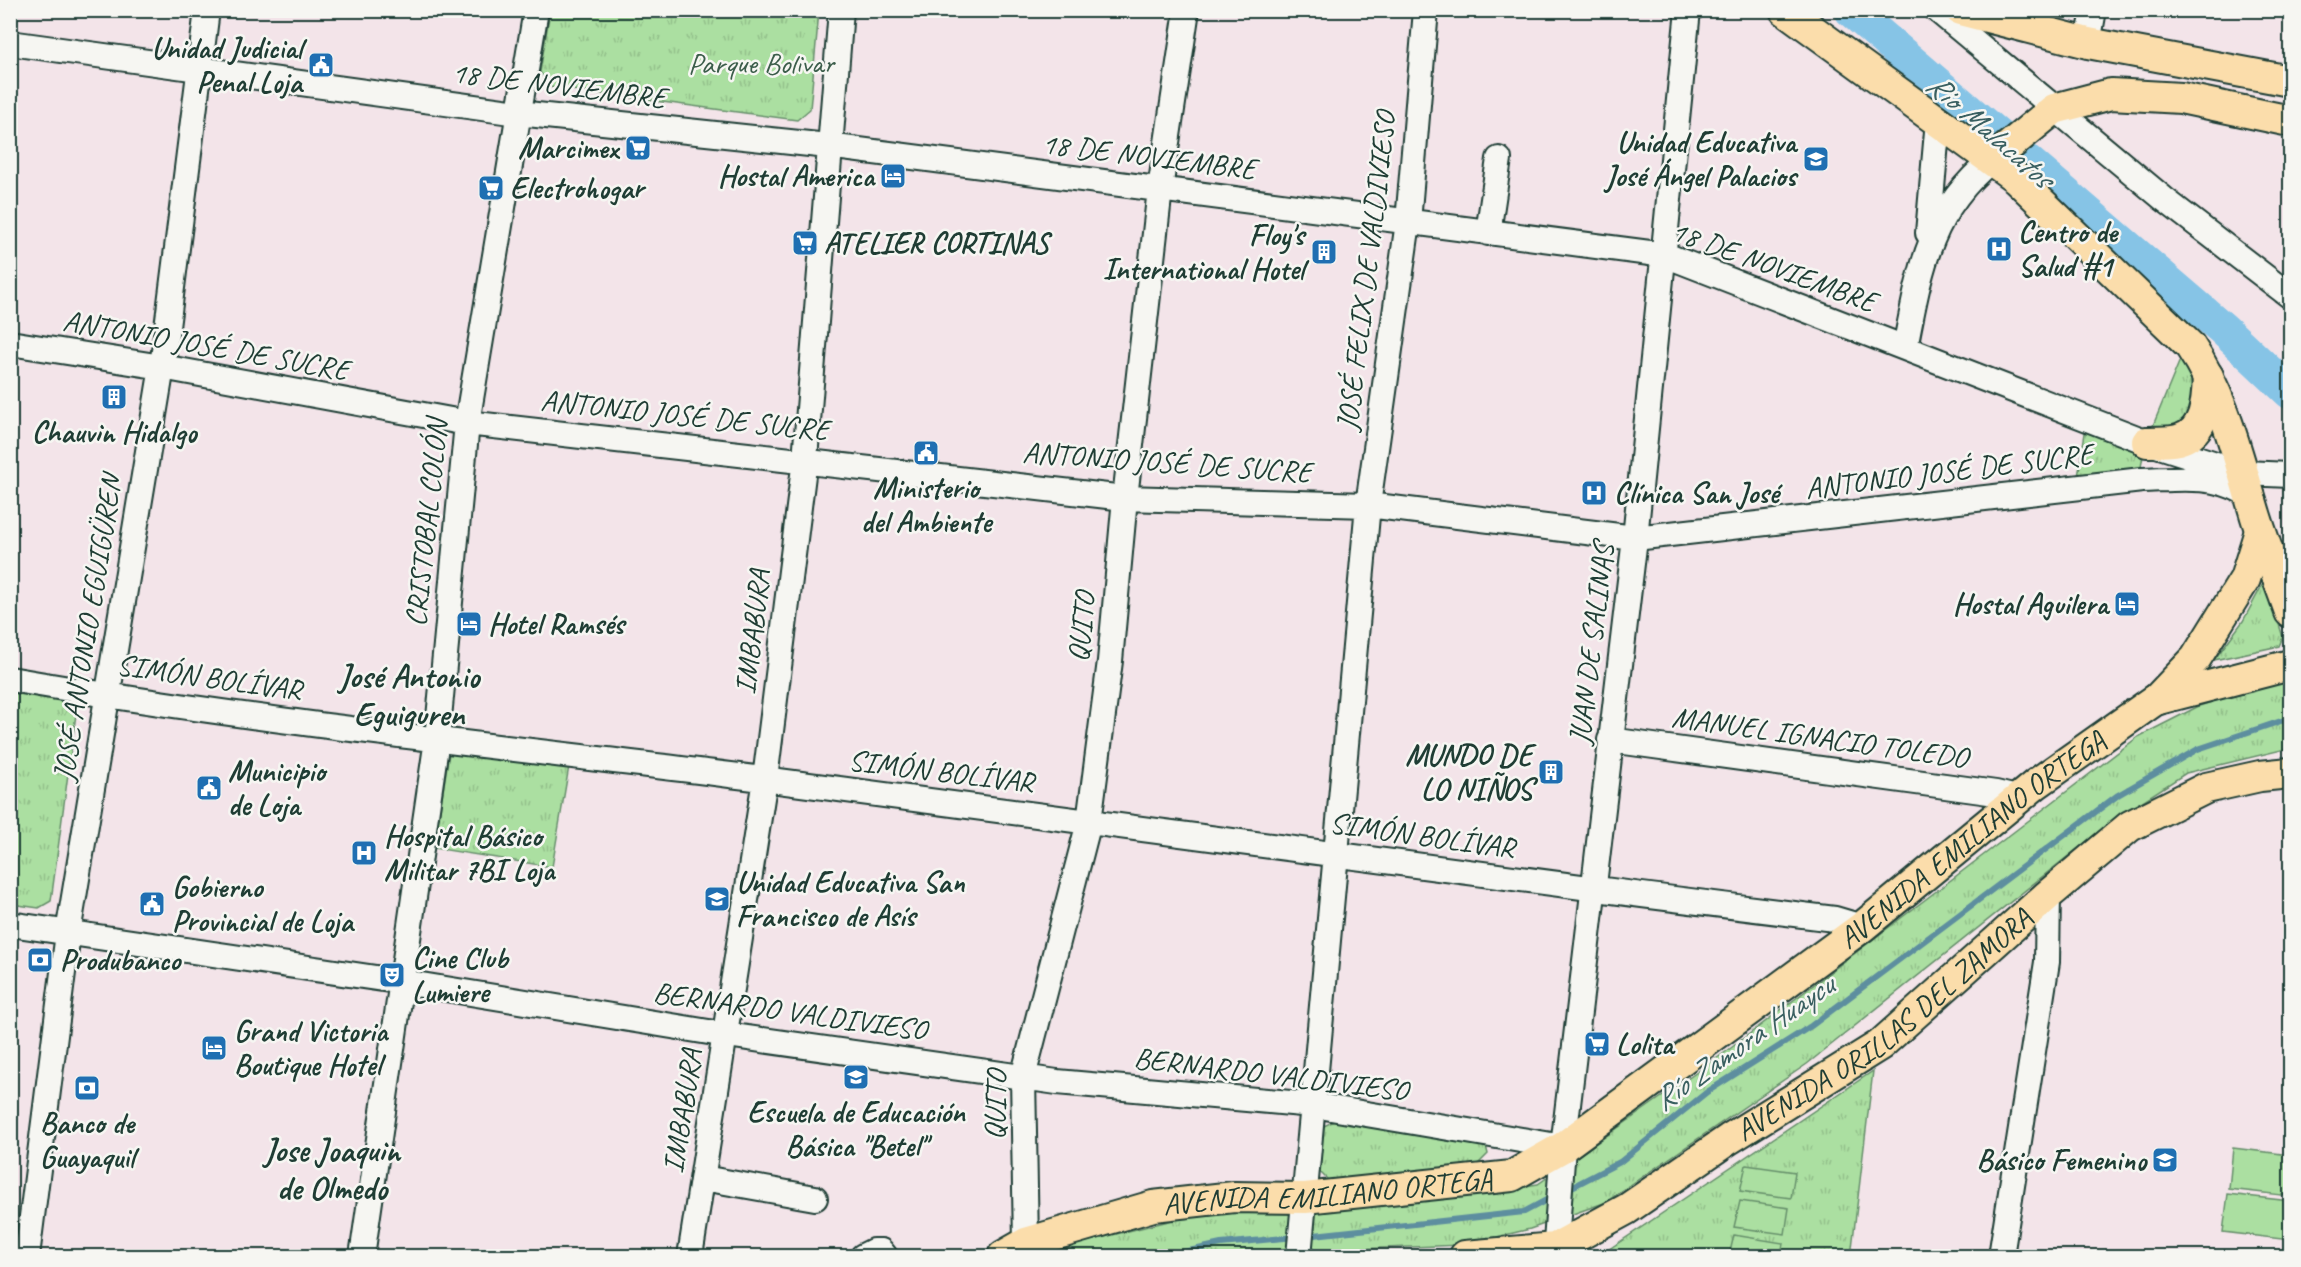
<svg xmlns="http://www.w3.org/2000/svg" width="2301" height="1267" font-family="Caveat,sans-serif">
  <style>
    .grass { fill: url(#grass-tufts); stroke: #658e6a; stroke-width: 1.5 }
    .garden { fill: #abdfa1; stroke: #658e6a; stroke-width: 1.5 }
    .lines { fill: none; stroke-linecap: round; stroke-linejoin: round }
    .stream { stroke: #5d8e9f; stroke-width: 6 }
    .river { stroke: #86c4e6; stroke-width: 34 }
    .minor-casing { stroke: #1f3d34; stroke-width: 28 }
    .major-casing { stroke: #1f3d34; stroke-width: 34 }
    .minor { stroke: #f6f6f2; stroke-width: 24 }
    .major { stroke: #fbddab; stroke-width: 30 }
    .labels { text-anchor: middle; stroke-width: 5; stroke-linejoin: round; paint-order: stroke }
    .poi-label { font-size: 30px; font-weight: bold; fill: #1f3d34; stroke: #f6f6f2; text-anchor: start }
    .park-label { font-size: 30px; fill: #3b5d4a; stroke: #f6f6f2 }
    .street-label { font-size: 30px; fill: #1f3d34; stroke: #f6f6f2 }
    .water-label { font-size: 32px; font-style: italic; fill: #395f60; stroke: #f6f6f2 }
    .quarter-label { font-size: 33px; font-weight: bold; fill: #1f3d34; stroke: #f6f6f2 }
  </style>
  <defs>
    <pattern id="grass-tufts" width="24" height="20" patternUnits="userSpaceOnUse" patternTransform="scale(1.5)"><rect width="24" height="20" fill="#abdfa1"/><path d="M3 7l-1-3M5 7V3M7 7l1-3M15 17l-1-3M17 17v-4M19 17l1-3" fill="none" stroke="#93c08b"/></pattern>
  </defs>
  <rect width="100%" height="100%" fill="#f3e4e9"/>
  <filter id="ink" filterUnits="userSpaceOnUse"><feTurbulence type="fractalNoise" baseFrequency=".0167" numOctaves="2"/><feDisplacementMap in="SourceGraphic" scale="12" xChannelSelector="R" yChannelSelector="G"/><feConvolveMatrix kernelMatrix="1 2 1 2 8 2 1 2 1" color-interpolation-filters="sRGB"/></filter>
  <g filter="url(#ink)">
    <path class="grass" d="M550,11H819L810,109L797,120L550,87L540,72Z
      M2180,360C2196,375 2199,416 2176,428C2170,431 2159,429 2152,428Z
      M2086,427L2140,448L2143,456L2141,467L2134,470L2078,477Z
      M2265,580L2283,637L2279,646L2214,660L2243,621Z
      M2285,679H2290V748L2186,773L2116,818L1807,1064L1604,1203L1530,1229L1463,1245L1333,1250L1264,1256H1054L1076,1244L1201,1213L1468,1195L1538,1184L1727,1051L2138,737L2199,706Z
      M10,687L78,699L51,901L39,908L11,904Z
      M450,747L569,766L552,867L434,848Z
      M1873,1071L1851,1256H1824L1802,1252L1799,1256H1599Z
      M1338,1119L1486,1146L1488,1154L1477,1165L1330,1182L1317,1169L1322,1127Z"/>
    <path class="garden" d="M2233,1148L2290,1155V1196L2229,1189Z
      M1746,1165L1795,1172L1791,1198L1740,1191Z
      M2228,1194L2290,1201V1240L2223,1232Z
      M1740,1201L1789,1208L1785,1234L1734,1227Z
      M1734,1235L1783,1243L1781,1256H1729Z"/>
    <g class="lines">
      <path class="stream" d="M1566,1190L1620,1162L1707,1092L1811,1026L2118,795L2198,749L2290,718
        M1305,1236L1524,1212L1554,1196
        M1166,1256L1221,1244L1295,1237"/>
      <path class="river" d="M1851,10L2223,329L2290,392"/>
      <g class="minor-casing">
        <path id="minor" d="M1937,10L2164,199L2290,296
          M10,43L518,113L828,146L1665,255L2147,442L2244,473L2290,475
          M2088,43L2094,10
          M1488,233L1499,159
          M1928,233L1938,120
          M10,343L162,367L467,423L1125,498L1368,505L1635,538L2142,480C2177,479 2211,474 2242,491
          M1905,348C1920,272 1928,212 1992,160
          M10,679C262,723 518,748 771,780C1126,826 1480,876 1835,919L1862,927
          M1610,740L1996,793L2021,799
          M10,924L403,982L727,1035L1057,1082L1313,1105L1563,1147
          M703,1178L815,1198
          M1026,1243L1023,1077L1089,822L1110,661L1125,498L1160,189L1187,10
          M27,1256L68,933L162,367L207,10
          M362,1256L437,739L467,423L536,10
          M690,1256L765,779L805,459L841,10
          M863,1256L873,1251H881L885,1256
          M1299,1256L1368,505L1408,222L1426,10
          M1555,1256L1563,1147L1635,538L1688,10
          M2001,1256L2047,962L2048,895"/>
      </g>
      <g class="major-casing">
        <g id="major">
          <path d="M1785,10L2016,178L2190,346C2225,398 2238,458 2256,517C2266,549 2279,580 2290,612"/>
          <path d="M1960,10L2088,43L2290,81"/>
          <path d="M1992,160L2054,109L2111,94L2181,98L2290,121"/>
          <path d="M2147,442C2157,441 2172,443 2181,439C2207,430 2207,398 2208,376"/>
          <path d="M2156,700L2196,658L2245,579L2260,531"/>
          <path id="s1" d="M1003,1256L1026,1243L1153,1206L1234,1197L1305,1198L1512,1176L1563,1147L1862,927L2036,784L2155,700L2290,665"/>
          <path id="s2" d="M1465,1256L1555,1248L1627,1209L1729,1139L1880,1045L2048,895L2130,826L2206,788L2260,776L2290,773"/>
        </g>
      </g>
      <use href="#minor" class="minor"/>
      <use href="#major" class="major"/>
    </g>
  </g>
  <defs>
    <g id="civic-square" transform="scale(1.35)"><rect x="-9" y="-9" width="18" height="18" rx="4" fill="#1f6fb2" stroke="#f6f6f2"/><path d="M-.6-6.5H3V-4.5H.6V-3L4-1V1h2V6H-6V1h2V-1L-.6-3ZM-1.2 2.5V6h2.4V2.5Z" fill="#fff"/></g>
    <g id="supermarket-square" transform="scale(1.35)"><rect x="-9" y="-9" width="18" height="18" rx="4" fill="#1f6fb2" stroke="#f6f6f2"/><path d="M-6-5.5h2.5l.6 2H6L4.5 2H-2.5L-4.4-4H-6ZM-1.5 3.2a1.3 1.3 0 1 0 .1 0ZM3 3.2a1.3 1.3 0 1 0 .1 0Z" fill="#fff"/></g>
    <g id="school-square" transform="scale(1.35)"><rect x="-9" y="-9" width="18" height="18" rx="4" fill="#1f6fb2" stroke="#f6f6f2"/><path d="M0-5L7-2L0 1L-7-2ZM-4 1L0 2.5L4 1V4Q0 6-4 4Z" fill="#fff"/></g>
    <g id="hotel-square" transform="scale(1.35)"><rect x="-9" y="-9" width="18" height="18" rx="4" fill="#1f6fb2" stroke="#f6f6f2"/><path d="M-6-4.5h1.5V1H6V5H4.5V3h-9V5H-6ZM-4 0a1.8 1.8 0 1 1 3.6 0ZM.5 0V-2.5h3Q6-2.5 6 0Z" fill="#fff"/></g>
    <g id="hospital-square" transform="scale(1.35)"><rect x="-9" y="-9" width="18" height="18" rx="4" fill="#1f6fb2" stroke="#f6f6f2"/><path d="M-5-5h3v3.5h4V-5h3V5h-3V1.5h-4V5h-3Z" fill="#fff"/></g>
    <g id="building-square" transform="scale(1.35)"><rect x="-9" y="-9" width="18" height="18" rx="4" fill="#1f6fb2" stroke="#f6f6f2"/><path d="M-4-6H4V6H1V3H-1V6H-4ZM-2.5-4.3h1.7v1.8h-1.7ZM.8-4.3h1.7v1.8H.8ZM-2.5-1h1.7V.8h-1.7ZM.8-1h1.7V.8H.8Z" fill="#fff"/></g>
    <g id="university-square" transform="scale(1.35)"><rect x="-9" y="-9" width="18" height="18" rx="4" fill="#1f6fb2" stroke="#f6f6f2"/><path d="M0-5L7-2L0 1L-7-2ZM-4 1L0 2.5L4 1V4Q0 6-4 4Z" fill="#fff"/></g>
    <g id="bank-square" transform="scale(1.35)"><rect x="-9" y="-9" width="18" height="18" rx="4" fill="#1f6fb2" stroke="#f6f6f2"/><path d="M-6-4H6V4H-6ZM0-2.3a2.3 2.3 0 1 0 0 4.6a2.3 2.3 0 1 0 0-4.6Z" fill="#fff"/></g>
    <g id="theatre-square" transform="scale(1.35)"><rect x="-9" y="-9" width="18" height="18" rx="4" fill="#1f6fb2" stroke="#f6f6f2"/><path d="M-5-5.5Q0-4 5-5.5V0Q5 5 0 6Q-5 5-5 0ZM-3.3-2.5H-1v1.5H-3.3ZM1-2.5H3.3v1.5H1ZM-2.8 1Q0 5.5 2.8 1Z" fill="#fff"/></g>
  </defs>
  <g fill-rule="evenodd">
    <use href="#civic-square" x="321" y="65"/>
    <use href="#supermarket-square" x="638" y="148"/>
    <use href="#school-square" x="1816" y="159"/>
    <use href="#hotel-square" x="893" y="176"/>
    <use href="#supermarket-square" x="491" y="188"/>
    <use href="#supermarket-square" x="805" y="243"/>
    <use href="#hospital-square" x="1999" y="249"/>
    <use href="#building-square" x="1324" y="252"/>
    <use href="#building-square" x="114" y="397"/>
    <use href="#civic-square" x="926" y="453"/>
    <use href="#hospital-square" x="1594" y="493"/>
    <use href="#hotel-square" x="2127" y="604"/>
    <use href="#hotel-square" x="469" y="624"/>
    <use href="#building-square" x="1551" y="772"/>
    <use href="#civic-square" x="209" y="788"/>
    <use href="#hospital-square" x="364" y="853"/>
    <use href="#university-square" x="717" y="899"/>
    <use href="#civic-square" x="152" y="904"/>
    <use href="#bank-square" x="40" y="960"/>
    <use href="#theatre-square" x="392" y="975"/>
    <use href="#supermarket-square" x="1597" y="1044"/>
    <use href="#hotel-square" x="214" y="1048"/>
    <use href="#school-square" x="856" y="1077"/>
    <use href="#bank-square" x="87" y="1088"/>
    <use href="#school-square" x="2165" y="1160"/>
  </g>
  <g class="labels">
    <g class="poi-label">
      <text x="302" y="58" text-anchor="end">Unidad Judicial<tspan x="302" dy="34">Penal Loja</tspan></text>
      <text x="1796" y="152" text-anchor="end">Unidad Educativa<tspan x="1796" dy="34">José Ángel Palacios</tspan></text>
      <text x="618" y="158" text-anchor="end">Marcimex</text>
      <text x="874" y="186" text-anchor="end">Hostal America</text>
      <text x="510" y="198">Electrohogar</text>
      <text x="2018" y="242">Centro de<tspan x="2018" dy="34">Salud #1</tspan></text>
      <text x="1304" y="245" text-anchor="end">Floy's<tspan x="1304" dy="34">International Hotel</tspan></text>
      <text x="824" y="253">ATELIER CORTINAS</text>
      <text x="114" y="442" text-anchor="middle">Chauvin Hidalgo</text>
      <text x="926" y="498" text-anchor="middle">Ministerio<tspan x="926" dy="34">del Ambiente</tspan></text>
      <text x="1614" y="503">Clínica San José</text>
      <text x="2108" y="614" text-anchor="end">Hostal Aguilera</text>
      <text x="488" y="634">Hotel Ramsés</text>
      <text x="1532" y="765" text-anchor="end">MUNDO DE<tspan x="1532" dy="34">LO NIÑOS</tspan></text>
      <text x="228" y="781">Municipio<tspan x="228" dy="34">de Loja</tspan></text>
      <text x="384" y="846">Hospital Básico<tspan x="384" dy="34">Militar 7BI Loja</tspan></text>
      <text x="736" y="892">Unidad Educativa San<tspan x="736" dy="34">Francisco de Asís</tspan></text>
      <text x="172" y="897">Gobierno<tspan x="172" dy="34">Provincial de Loja</tspan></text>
      <text x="412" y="968">Cine Club<tspan x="412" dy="34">Lumiere</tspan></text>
      <text x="60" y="970">Produbanco</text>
      <text x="234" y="1041">Grand Victoria<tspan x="234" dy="34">Boutique Hotel</tspan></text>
      <text x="1616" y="1054">Lolita</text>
      <text x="856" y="1122" text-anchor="middle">Escuela de Educación<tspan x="856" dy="34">Básica "Betel"</tspan></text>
      <text x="87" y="1133" text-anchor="middle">Banco de<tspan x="87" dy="34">Guayaquil</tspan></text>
      <text x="2146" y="1170" text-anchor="end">Básico Femenino</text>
    </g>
    <g class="park-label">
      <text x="761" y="73">Parque Bolivar</text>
    </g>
    <g class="street-label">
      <text transform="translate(559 85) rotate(7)" y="10">18 DE NOVIEMBRE</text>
      <text transform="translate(1149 156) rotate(7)" y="10">18 DE NOVIEMBRE</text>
      <text transform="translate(1774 266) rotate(20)" y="10">18 DE NOVIEMBRE</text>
      <text transform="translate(1366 271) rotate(-83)" y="10">JOSÉ FELIX DE VALDIVIESO</text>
      <text transform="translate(206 345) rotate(10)" y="10">ANTONIO JOSÉ DE SUCRE</text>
      <text transform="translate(685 415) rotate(6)" y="10">ANTONIO JOSÉ DE SUCRE</text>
      <text transform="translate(1167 462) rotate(4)" y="10">ANTONIO JOSÉ DE SUCRE</text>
      <text transform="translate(1949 471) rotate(-7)" y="10">ANTONIO JOSÉ DE SUCRE</text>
      <text transform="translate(426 523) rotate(-84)" y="10">CRISTOBAL COLÓN</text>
      <text transform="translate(1081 627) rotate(-84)" y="10">QUITO</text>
      <text transform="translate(87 628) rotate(-81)" y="10">JOSÉ ANTONIO EGUIGÜREN</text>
      <text transform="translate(752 632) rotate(-83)" y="10">IMBABURA</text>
      <text transform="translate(1591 644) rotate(-83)" y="10">JUAN DE SALINAS</text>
      <text transform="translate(209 677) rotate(8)" y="10">SIMÓN BOLÍVAR</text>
      <text transform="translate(1820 737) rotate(8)" y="10">MANUEL IGNACIO TOLEDO</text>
      <text transform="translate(941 771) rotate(7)" y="10">SIMÓN BOLÍVAR</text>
      <text transform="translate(1422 835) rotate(8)" y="10">SIMÓN BOLÍVAR</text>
      <text dy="10" stroke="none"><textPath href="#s1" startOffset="1090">AVENIDA EMILIANO ORTEGA</textPath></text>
      <text transform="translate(790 1011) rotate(8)" y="10">BERNARDO VALDIVIESO</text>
      <text dy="10" stroke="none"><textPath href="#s2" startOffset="489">AVENIDA ORILLAS DEL ZAMORA</textPath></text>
      <text transform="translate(1271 1074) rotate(7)" y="10">BERNARDO VALDIVIESO</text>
      <text transform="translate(995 1105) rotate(-88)" y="10">QUITO</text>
      <text transform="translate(682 1111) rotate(-81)" y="10">IMBABURA</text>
      <text dy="10" stroke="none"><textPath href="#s1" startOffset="334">AVENIDA EMILIANO ORTEGA</textPath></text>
    </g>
    <g class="water-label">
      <text transform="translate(1990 130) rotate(41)" y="11">Rio Malacatos</text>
      <text transform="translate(1743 1042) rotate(-35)" y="11">Río Zamora Huaycu</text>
    </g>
    <g class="quarter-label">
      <text x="409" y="687">José Antonio<tspan x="409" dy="38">Eguiguren</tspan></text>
      <text x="332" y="1161">Jose Joaquin<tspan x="332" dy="38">de Olmedo</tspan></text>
    </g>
  </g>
  <rect width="2301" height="1267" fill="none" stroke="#f6f6f2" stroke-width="36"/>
  <rect x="18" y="18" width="2265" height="1231" fill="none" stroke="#1f3d34" stroke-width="2" filter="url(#ink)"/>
</svg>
